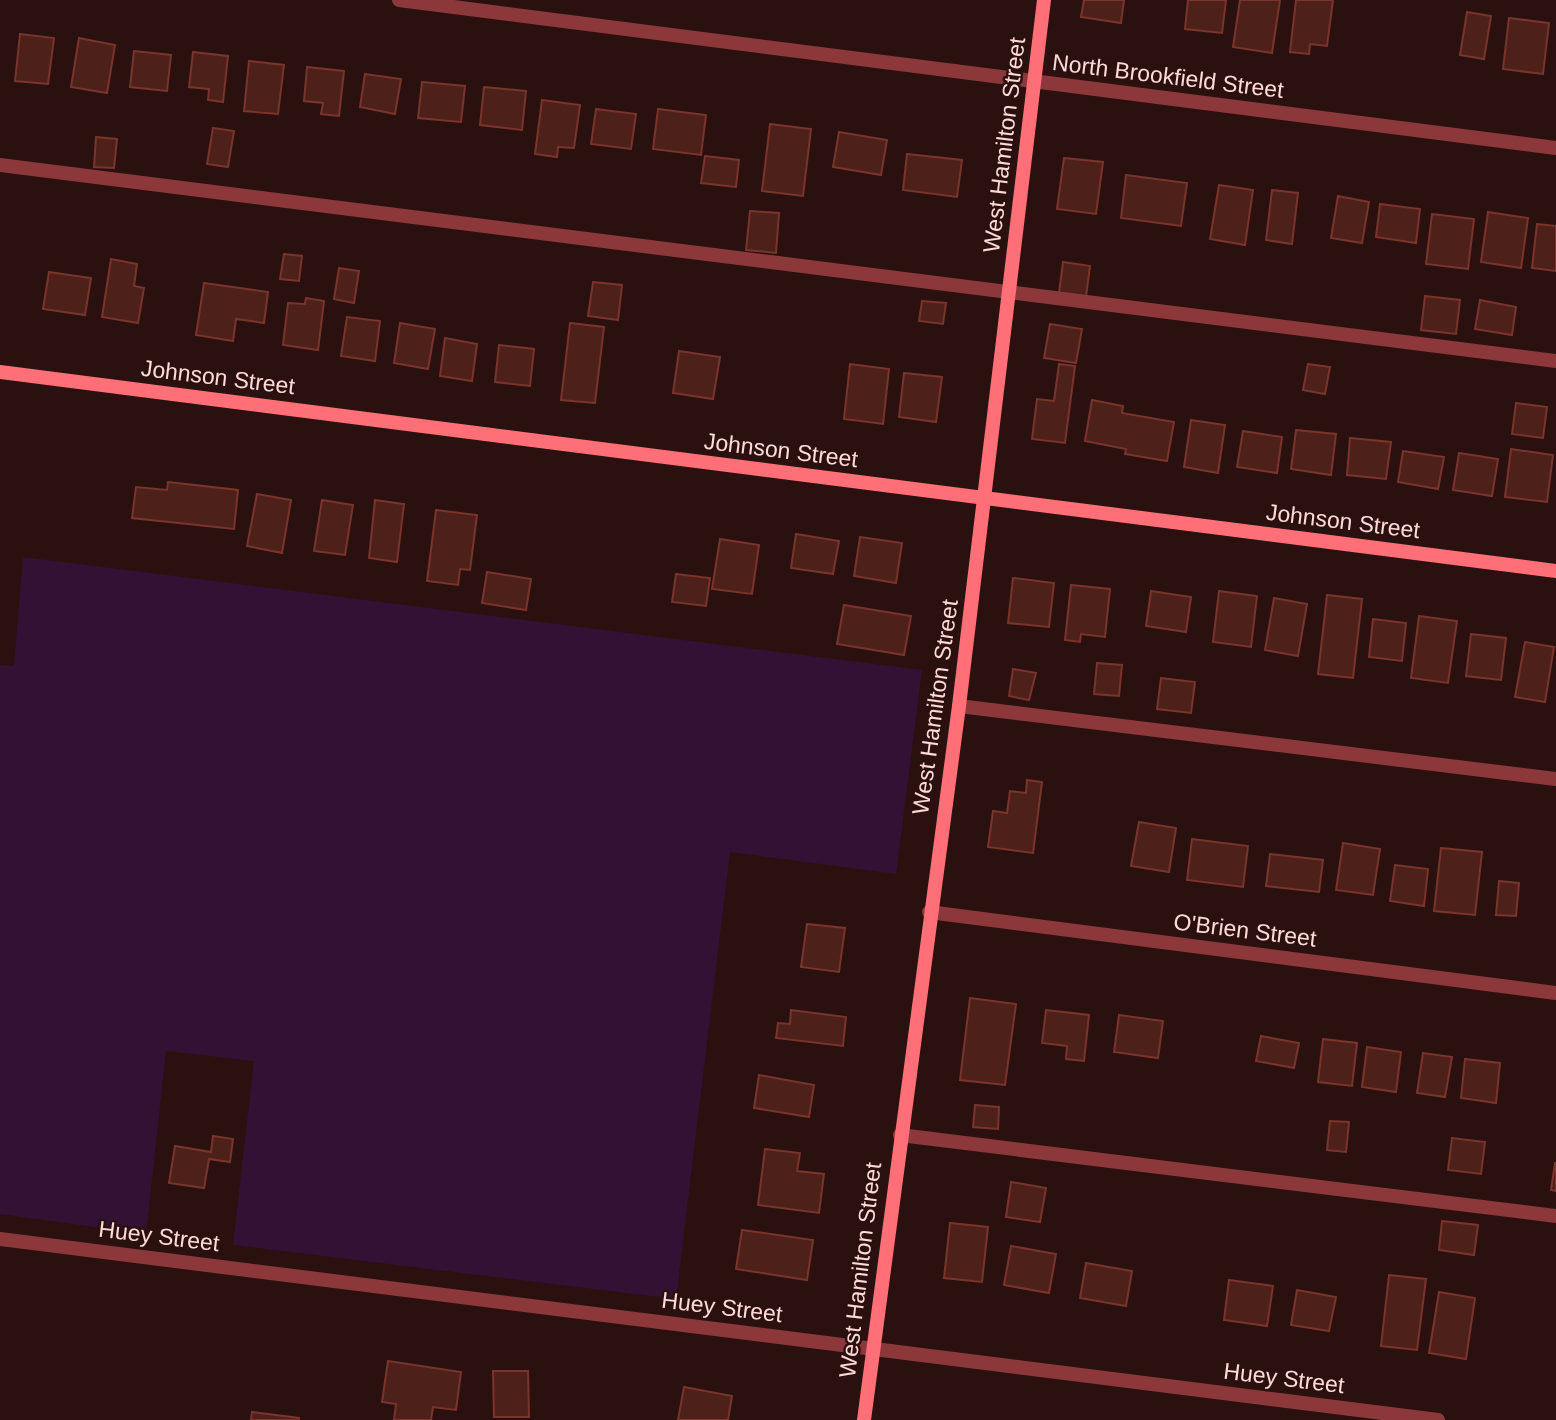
<svg xmlns="http://www.w3.org/2000/svg" width="1556" height="1420" font-family="Helvetica,sans-serif">
  <style>
    .green { fill: #311235 }
    .building { fill: #4d201a; stroke: #7a342b; stroke-width: 2 }
    .lines { fill: none; stroke-linecap: round; stroke-linejoin: round }
    .lane { stroke: #8c383b; stroke-width: 14 }
    .street { stroke: #8c383b; stroke-width: 14 }
    .secondary { stroke: #ff6f78; stroke-width: 14 }
    .labels { text-anchor: middle; stroke-width: 5; stroke-linejoin: round; paint-order: stroke }
    .street-label { font-size: 23px; fill: #ffdad8; stroke: #2a110f }
  </style>
  <rect width="100%" height="100%" fill="#2a110f"/>
  <path class="green" d="M23,557L922,670L896,874L730,852L676,1299L233,1245L254,1061L166,1051L146,1234L0,1214V665L14,666Z"/>
  <path class="building" d="M1084,0H1124L1121,23L1081,17Z
    M1188,0H1226L1222,33L1185,29Z
    M1240,0H1280L1272,53L1233,47Z
    M1296,0H1333L1327,46L1310,44L1309,54L1290,52Z
    M1467,12L1491,16L1484,59L1460,55Z
    M1509,18L1549,23L1543,74L1503,69Z
    M20,34L54,38L48,84L15,81Z
    M79,38L115,45L107,93L71,87Z
    M134,51L171,55L167,91L130,87Z
    M193,52L228,56L223,102L208,100L209,89L189,87Z
    M249,61L284,65L278,114L244,111Z
    M307,67L344,71L339,116L321,114L323,103L304,101Z
    M365,74L401,79L395,114L360,107Z
    M422,82L465,86L461,122L418,118Z
    M484,87L526,91L522,130L480,125Z
    M542,100L580,105L574,148L558,147L557,157L535,154Z
    M596,109L636,114L631,149L591,144Z
    M658,109L706,115L701,155L653,149Z
    M770,124L811,129L803,196L762,191Z
    M213,128L234,131L228,167L207,164Z
    M839,132L887,140L881,175L833,167Z
    M96,137L117,139L114,168L94,167Z
    M907,154L962,160L957,197L903,190Z
    M705,156L739,160L736,187L701,183Z
    M1064,158L1103,162L1096,214L1057,209Z
    M1126,175L1187,183L1181,226L1121,218Z
    M1219,185L1253,190L1245,245L1210,239Z
    M1272,190L1298,193L1292,244L1266,240Z
    M1338,196L1369,202L1362,243L1331,238Z
    M1380,204L1420,209L1416,243L1376,237Z
    M750,211L779,213L776,253L746,250Z
    M1488,212L1528,218L1521,268L1481,262Z
    M1432,214L1474,219L1468,269L1426,264Z
    M1537,224L1556,226V271L1532,268Z
    M284,254L302,256L299,281L280,279Z
    M111,259L137,264L134,286L144,288L138,323L102,317Z
    M1063,262L1090,266L1086,297L1059,293Z
    M339,268L359,271L354,303L334,299Z
    M49,272L91,278L85,315L43,309Z
    M593,282L622,285L618,320L588,316Z
    M204,283L268,292L264,323L236,319L233,341L196,335Z
    M1425,296L1460,300L1456,334L1421,330Z
    M306,298L324,301L318,350L283,345L288,303L305,304Z
    M1480,300L1516,307L1512,335L1475,329Z
    M922,301L946,303L943,324L919,321Z
    M347,317L380,321L375,361L341,356Z
    M400,323L435,329L428,369L394,363Z
    M570,323L604,327L595,403L561,400Z
    M1050,324L1082,329L1076,363L1044,358Z
    M445,338L477,344L472,381L440,376Z
    M499,345L534,349L530,386L495,382Z
    M679,351L720,357L713,399L673,393Z
    M850,364L889,369L883,424L844,419Z
    M1059,364L1075,366L1065,443L1032,439L1037,399L1054,401Z
    M1308,364L1330,367L1325,394L1303,390Z
    M904,373L942,377L936,422L899,417Z
    M1092,400L1123,406L1122,413L1174,422L1167,461L1125,454L1126,449L1085,441Z
    M1516,403L1547,407L1543,438L1512,434Z
    M1191,420L1225,425L1218,473L1184,467Z
    M1296,430L1336,434L1331,475L1291,469Z
    M1243,431L1282,437L1277,473L1237,467Z
    M1350,438L1391,442L1386,479L1347,475Z
    M1511,449L1553,455L1547,502L1505,497Z
    M1403,451L1444,457L1438,489L1398,482Z
    M1459,453L1498,459L1492,496L1453,490Z
    M168,482L238,490L234,529L132,518L136,487L167,490Z
    M257,494L291,500L282,553L247,546Z
    M322,500L353,505L345,555L314,551Z
    M375,500L404,504L397,562L369,558Z
    M436,510L477,515L470,570L460,569L458,585L427,581Z
    M796,534L839,541L833,574L791,568Z
    M860,537L902,543L896,583L854,576Z
    M720,539L759,545L752,594L712,589Z
    M487,572L531,579L526,610L482,603Z
    M676,574L710,578L706,606L672,602Z
    M1013,578L1054,583L1049,627L1008,623Z
    M1071,585L1110,589L1105,637L1081,634L1080,642L1065,640Z
    M1151,591L1191,597L1186,632L1146,626Z
    M1219,591L1257,596L1251,647L1213,642Z
    M1327,595L1362,599L1353,678L1318,674Z
    M1274,598L1307,604L1298,656L1265,650Z
    M844,605L911,616L904,655L837,644Z
    M1419,616L1457,621L1448,683L1411,678Z
    M1373,619L1406,623L1402,661L1369,657Z
    M1471,634L1506,638L1501,680L1466,676Z
    M1525,642L1554,647L1545,702L1515,697Z
    M1097,663L1122,665L1119,696L1094,694Z
    M1013,669L1036,673L1029,700L1009,696Z
    M1161,678L1195,682L1191,713L1157,709Z
    M1027,780L1042,782L1033,853L988,847L993,811L1007,813L1010,791L1026,793Z
    M1139,822L1176,828L1169,872L1131,866Z
    M1192,839L1248,846L1243,887L1187,880Z
    M1343,843L1380,849L1373,895L1336,890Z
    M1441,848L1482,852L1475,915L1434,911Z
    M1270,854L1323,860L1319,892L1266,886Z
    M1395,865L1428,869L1424,906L1390,901Z
    M1499,881L1519,883L1516,916L1496,915Z
    M807,924L845,928L839,972L801,967Z
    M970,998L1016,1004L1005,1085L960,1080Z
    M791,1010L846,1017L843,1046L776,1038L778,1023L790,1024Z
    M1046,1010L1089,1015L1084,1061L1066,1059L1067,1046L1042,1043Z
    M1119,1015L1163,1021L1158,1058L1114,1052Z
    M1261,1036L1299,1043L1294,1068L1256,1061Z
    M1323,1039L1357,1043L1352,1086L1318,1082Z
    M1367,1047L1401,1052L1396,1092L1362,1087Z
    M1423,1053L1452,1057L1445,1097L1417,1093Z
    M1465,1059L1500,1063L1496,1103L1461,1098Z
    M759,1075L814,1085L809,1117L754,1108Z
    M975,1105L999,1107L998,1129L973,1127Z
    M1330,1121L1349,1122L1346,1152L1327,1150Z
    M213,1136L233,1139L230,1162L209,1159L204,1188L169,1183L175,1146L211,1152Z
    M1452,1138L1485,1142L1481,1174L1448,1170Z
    M765,1149L800,1153L797,1171L824,1174L819,1213L758,1205Z
    M1555,1163H1556V1191L1551,1190Z
    M1011,1182L1046,1188L1040,1222L1006,1217Z
    M1442,1221L1478,1225L1474,1255L1439,1250Z
    M950,1223L988,1227L982,1282L944,1278Z
    M742,1230L813,1240L807,1280L736,1269Z
    M1011,1246L1056,1254L1049,1293L1004,1285Z
    M1086,1263L1132,1271L1126,1306L1080,1298Z
    M1389,1275L1426,1279L1417,1350L1381,1346Z
    M1229,1280L1273,1286L1267,1326L1224,1320Z
    M1297,1290L1336,1297L1329,1331L1291,1325Z
    M1439,1292L1475,1298L1466,1359L1429,1353Z
    M388,1361L461,1372L456,1410L433,1407L431,1420H394L396,1404L382,1402Z
    M493,1371H528L529,1417H494Z
    M684,1387L732,1396L728,1420H678Z
    M252,1412L299,1418V1420H251Z"/>
  <g class="lines">
    <path class="lane" d="M0,165L1556,361
      M959,706L1556,779
      M900,1135L1556,1216"/>
    <path class="street" d="M399,0L1556,148
      M929,912L1556,993
      M0,1239L1438,1420"/>
    <path class="secondary" d="M0,372L1556,571
      M864,1420L959,706L1044,0"/>
  </g>
  <g class="labels">
    <g class="street-label">
      <text transform="translate(1168 76) rotate(7)" y="8">North Brookfield Street</text>
      <text transform="translate(1004 145) rotate(-83)" y="8">West Hamilton Street</text>
      <text transform="translate(218 377) rotate(7)" y="8">Johnson Street</text>
      <text transform="translate(781 450) rotate(7)" y="8">Johnson Street</text>
      <text transform="translate(1343 521) rotate(7)" y="8">Johnson Street</text>
      <text transform="translate(935 707) rotate(-82)" y="8">West Hamilton Street</text>
      <text transform="translate(1245 930) rotate(7)" y="8">O'Brien Street</text>
      <text transform="translate(159 1236) rotate(7)" y="8">Huey Street</text>
      <text transform="translate(860 1270) rotate(-83)" y="8">West Hamilton Street</text>
      <text transform="translate(722 1307) rotate(7)" y="8">Huey Street</text>
      <text transform="translate(1284 1378) rotate(7)" y="8">Huey Street</text>
    </g>
  </g>
</svg>
